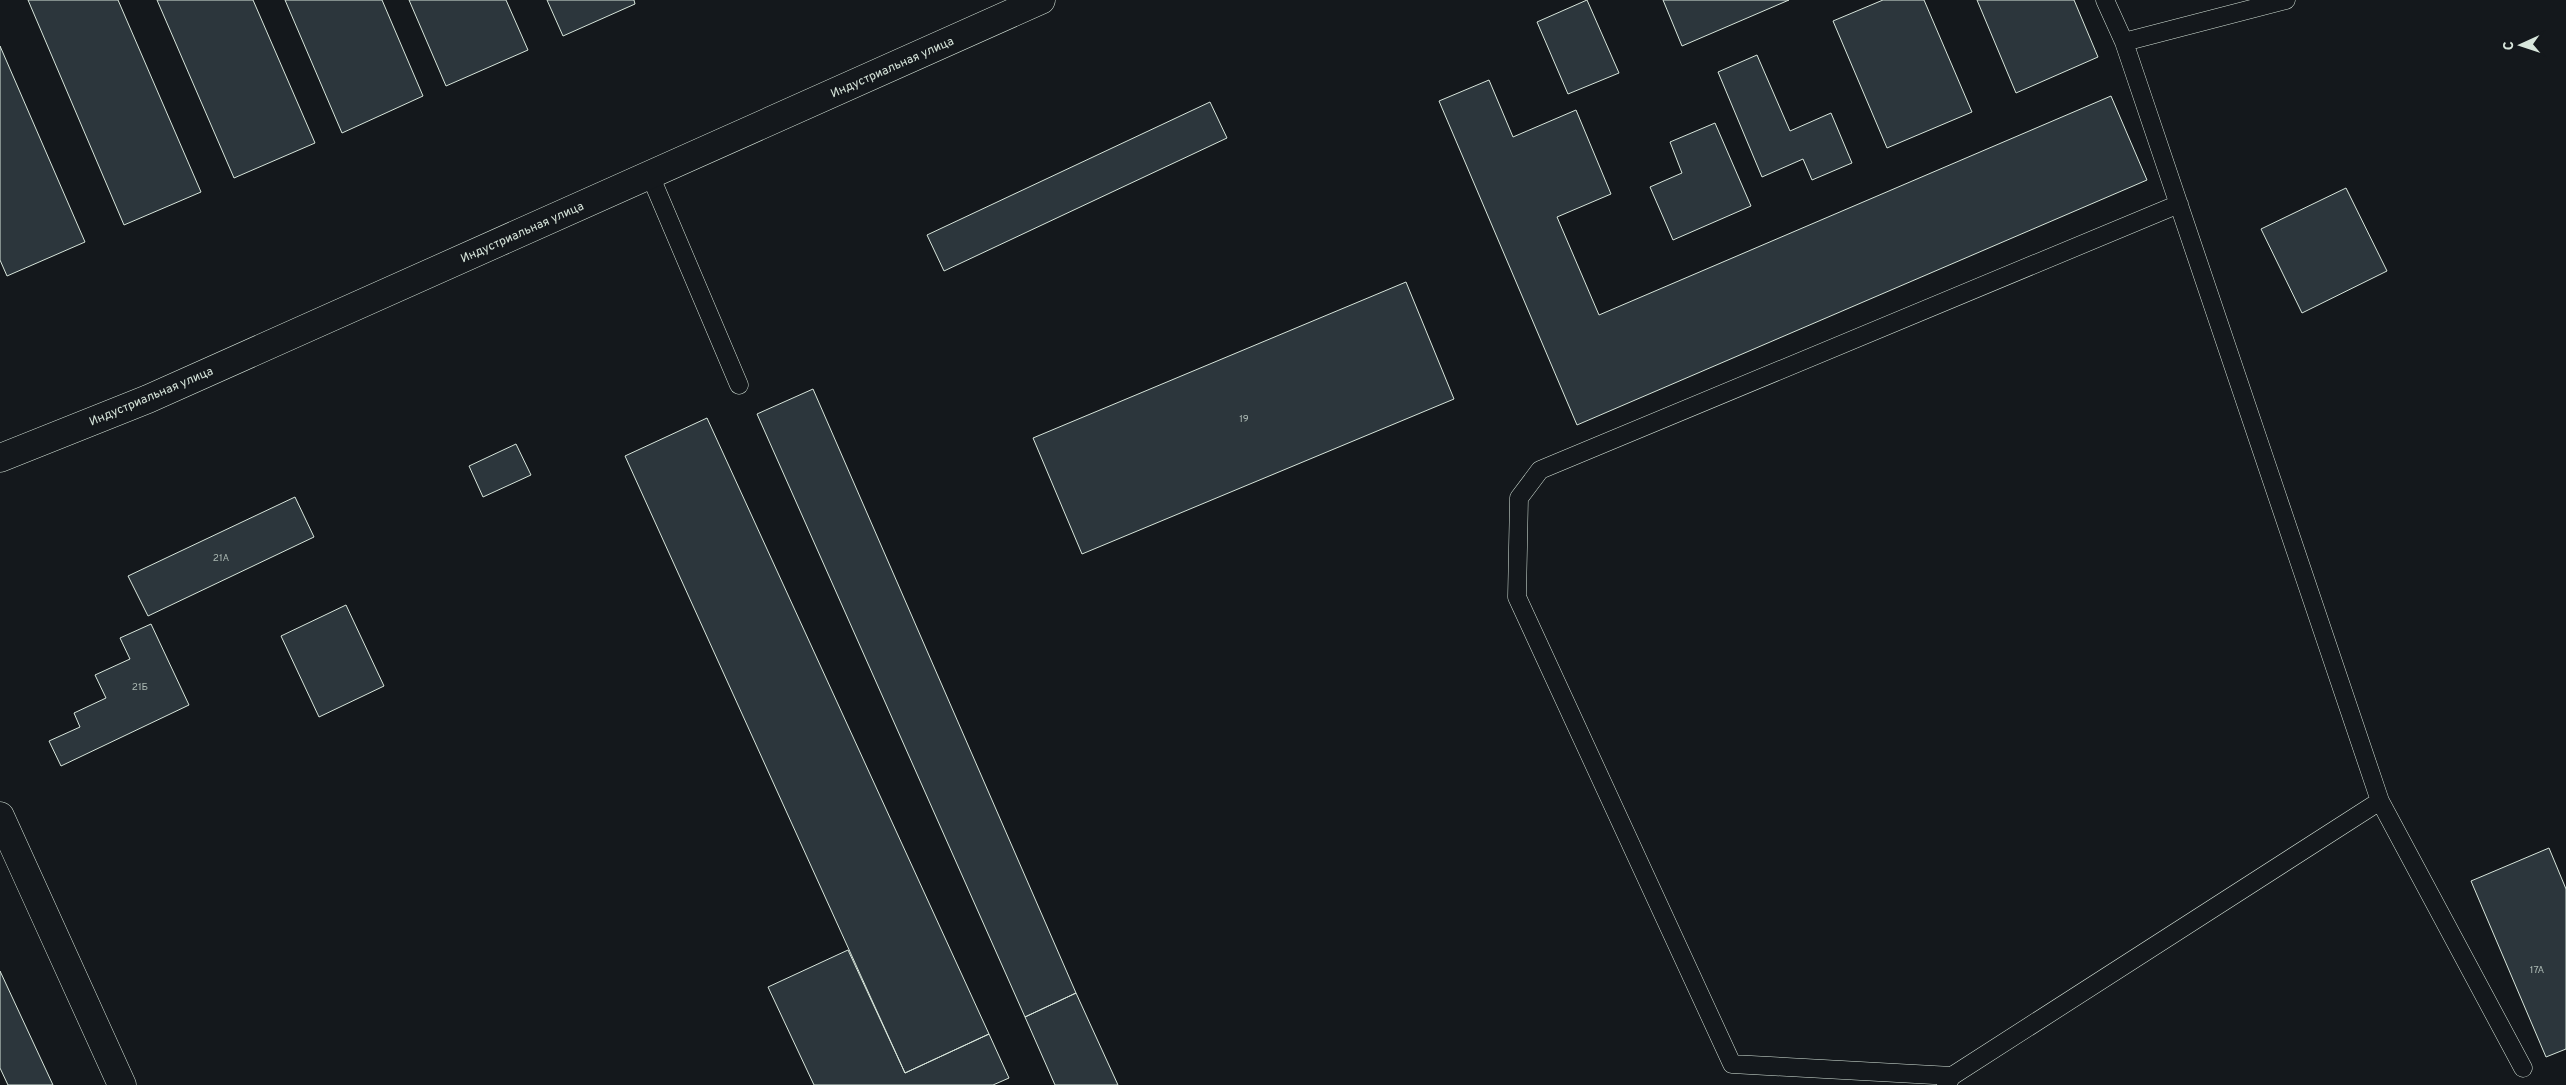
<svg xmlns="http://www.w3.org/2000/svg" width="2566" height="1085" font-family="Overpass,sans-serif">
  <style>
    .building { fill: #2c363c; stroke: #d8e6dc }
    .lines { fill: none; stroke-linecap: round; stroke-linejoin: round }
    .service-casing { stroke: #d8e6dc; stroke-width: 19 }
    .minor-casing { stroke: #d8e6dc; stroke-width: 29 }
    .tertiary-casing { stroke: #d8e6dc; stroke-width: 29 }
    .service { stroke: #14181c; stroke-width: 18 }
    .minor { stroke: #14181c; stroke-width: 28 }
    .tertiary { stroke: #14181c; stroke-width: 28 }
    .labels { text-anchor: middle; stroke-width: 4; stroke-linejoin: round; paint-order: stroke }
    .number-label { font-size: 10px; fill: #adbab4 }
    .street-label { font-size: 12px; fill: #d8e6dc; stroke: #14181c }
  </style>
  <rect width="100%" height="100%" fill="#14181c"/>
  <path class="building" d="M28,0H118L201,192L124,225Z
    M157,0H253L315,143L234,178Z
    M285,0H382L423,96L342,133Z
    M409,0H506L528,50L446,86Z
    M547,0H634L635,4L563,36Z
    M1587,0L1619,73L1568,94L1537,22Z
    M1663,0H1789L1682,46Z
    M1883,0H1924L1972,112L1887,148L1833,21Z
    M1977,0H2074L2098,57L2016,93Z
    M0,46L85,242L7,276L0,260Z
    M1757,55L1790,131L1831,113L1852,163L1812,180L1803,159L1762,177L1718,72Z
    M1489,80L1513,137L1576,110L1611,194L1557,217L1599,315L2111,96L2147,180L1577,425L1439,101Z
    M1210,102L1227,138L944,271L927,235Z
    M1715,123L1751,206L1673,240L1650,187L1682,173L1670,142Z
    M2346,188L2387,271L2302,313L2261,229Z
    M1406,282L1454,399L1082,554L1033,438Z
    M813,389L1076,993L1025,1017L757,414Z
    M707,418L989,1034L905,1073L625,456Z
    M516,444L531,475L483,497L469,466Z
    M295,497L314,537L148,616L128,576Z
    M346,605L384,686L319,717L281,636Z
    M151,624L189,705L61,766L49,741L80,727L74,713L106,698L95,675L130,659L120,638Z
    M2549,848L2566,889V1049L2546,1057L2471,881Z
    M848,950L905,1073L989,1034L1009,1078L993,1085H814L768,987Z
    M0,971L53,1085H8L0,1068Z
    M1076,993L1118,1085H1055L1025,1017Z"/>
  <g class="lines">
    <g class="service-casing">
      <path id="service" d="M2105,0L2124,42L2380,801L2523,1068
        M2124,42L2286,0
        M650,175L739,385
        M1952,1076L1732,1064L1517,597L1519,498L1540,470L2179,204
        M1946,1085L1952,1076L2380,801"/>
    </g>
    <g class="minor-casing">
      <path id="minor" d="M0,816L122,1085"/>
    </g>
    <g class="tertiary-casing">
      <path id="tertiary" d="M0,458L148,399L1041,0"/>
    </g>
    <use href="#service" class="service"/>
    <use href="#minor" class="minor"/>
    <use href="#tertiary" class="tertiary"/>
  </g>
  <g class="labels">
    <g class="number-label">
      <text x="1244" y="422">19</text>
      <text x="221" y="561">21А</text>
      <text x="140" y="690">21Б</text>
      <text x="2537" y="973">17А</text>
    </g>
    <g class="street-label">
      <text transform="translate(892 67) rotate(-24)" y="4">Индустриальная улица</text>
      <text transform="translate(522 232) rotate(-24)" y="4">Индустриальная улица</text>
      <text transform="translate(151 396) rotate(-23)" y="4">Индустриальная улица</text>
    </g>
  </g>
  <g transform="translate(2521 45) rotate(267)" stroke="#14181c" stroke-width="4" paint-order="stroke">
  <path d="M0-4L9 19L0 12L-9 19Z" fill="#d8e6dc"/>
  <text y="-8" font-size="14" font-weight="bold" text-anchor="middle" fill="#d8e6dc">С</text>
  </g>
</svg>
